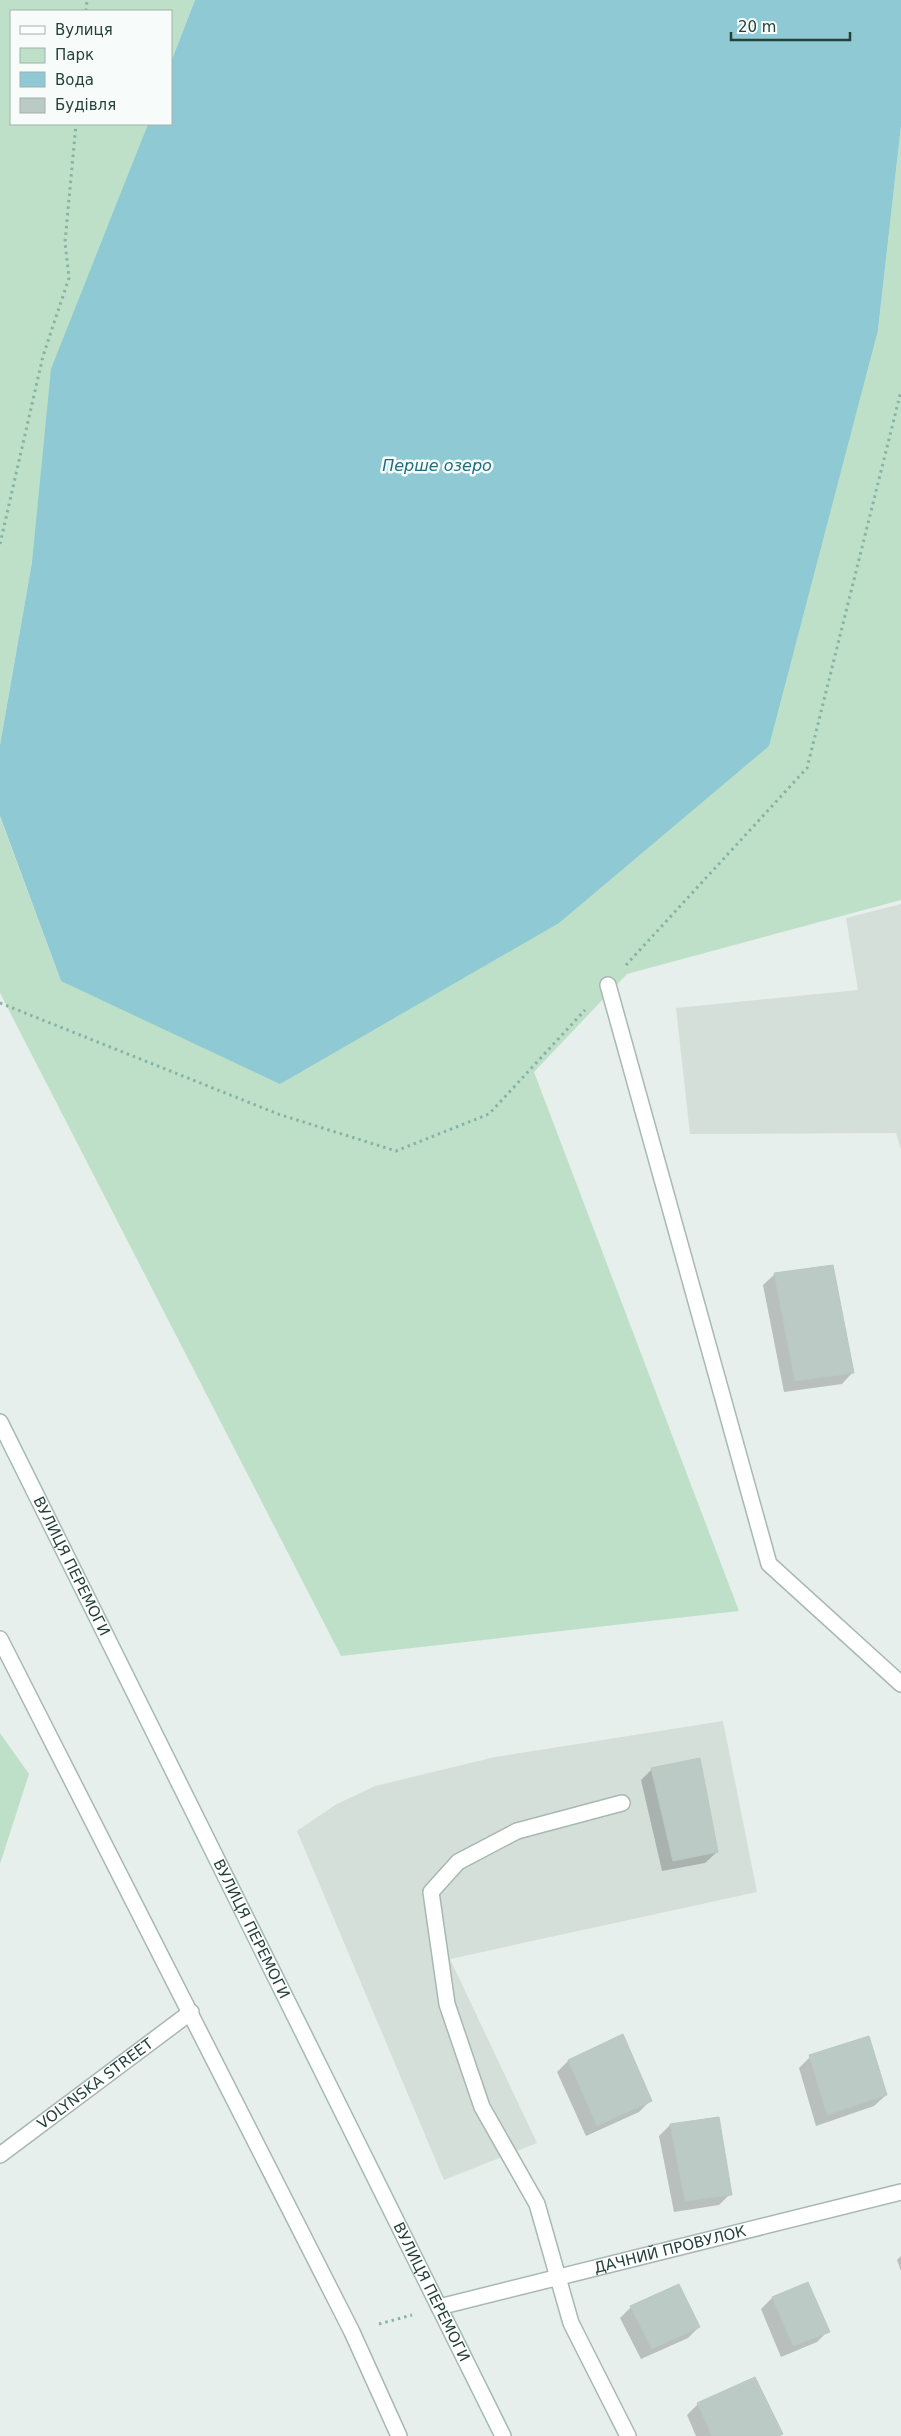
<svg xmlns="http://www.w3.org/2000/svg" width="901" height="2436" font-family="'DejaVu Sans',sans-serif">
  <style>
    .built { fill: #d4dfda }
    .green { fill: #bfe0c8 }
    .water { fill: #8ec9d4 }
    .shadow { fill: #0003 }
    .building { fill: #bbcac4; stroke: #b8c9c2 }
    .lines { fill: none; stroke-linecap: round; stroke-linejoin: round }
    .service-casing { stroke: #a8b8b2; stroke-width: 18 }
    .minor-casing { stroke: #a8b8b2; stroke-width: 18 }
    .secondary-casing { stroke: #a4bbb3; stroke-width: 18 }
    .path { stroke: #86b3a5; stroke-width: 3; stroke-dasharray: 2.5 4; stroke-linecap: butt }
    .service { stroke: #fff; stroke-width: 15 }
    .minor { stroke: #fff; stroke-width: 15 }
    .secondary { stroke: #fff; stroke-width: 15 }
    .labels { text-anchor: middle; stroke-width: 5; stroke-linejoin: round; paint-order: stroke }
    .street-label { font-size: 15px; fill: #24423a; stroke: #f7fbf9 }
    .water-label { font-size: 16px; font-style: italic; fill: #1c6f80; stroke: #f7fbf9 }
  </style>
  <rect width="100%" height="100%" fill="#e6efeb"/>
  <path class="built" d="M901,904V1150L896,1133L690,1134L676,1008L858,990L846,918Z
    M723,1721L757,1892L450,1959L537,2143L444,2180L297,1831L335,1805L375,1786L495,1757Z"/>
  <path class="green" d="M0,0H195L171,62V11H11V124H148L101,246L32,562L0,745Z
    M901,126V900L627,974L534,1072L739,1611L341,1656L0,993V817L61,981L878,330Z
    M0,1733L29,1774L0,1864Z"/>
  <path class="water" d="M195,0H901V126L878,330L769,746L559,923L280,1084L61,981L0,816V745L32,562L51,369L148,124H171V62Z"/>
  <path class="shadow" d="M775,1274L853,1372L842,1384L784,1392L763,1285Z
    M652,1769L717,1852L705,1863L662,1871L641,1780Z
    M810,2057L886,2095L874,2106L816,2126L799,2068Z
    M568,2061L650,2101L639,2112L586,2136L557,2072Z
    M670,2125L730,2194L719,2205L674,2212L659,2136Z
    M901,2256V2271L897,2260Z
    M808,2284L828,2331L817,2342L781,2357L761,2309L772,2298Z
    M631,2307L699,2327L688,2338L641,2359L620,2318Z
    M698,2404L782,2433L779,2436H696L687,2415Z"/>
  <path class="building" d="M833,1265L854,1373L795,1381L774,1273Z
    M700,1758L718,1852L673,1861L651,1768Z
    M623,2034L652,2101L597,2126L568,2060Z
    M869,2036L887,2095L827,2115L809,2055Z
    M719,2117L732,2195L685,2201L670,2124Z
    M808,2282L830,2332L793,2346L772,2297Z
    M679,2284L700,2327L652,2349L630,2306Z
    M755,2377L783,2434L779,2436H712L697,2403Z"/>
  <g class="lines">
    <g class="service-casing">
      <path id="service" d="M608,985L769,1564L901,1684"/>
    </g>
    <g class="minor-casing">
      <g id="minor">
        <path d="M0,1639L352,2332L399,2436"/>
        <path d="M622,1803L517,1831L458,1862L431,1892L447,2004L482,2107L537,2204L571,2323L628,2436"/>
        <path id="s1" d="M0,2155L191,2012"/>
        <path id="s2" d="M439,2307L901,2192"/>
      </g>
    </g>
    <g class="secondary-casing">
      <g id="secondary">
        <path id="s3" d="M0,1422L503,2436"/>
      </g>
    </g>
    <path class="path" d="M86,11L87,0
      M0,544L43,356L69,278L65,242L76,124
      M626,965L807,768L901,391
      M0,1003L278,1114L396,1151L489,1114L585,1010
      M379,2324L412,2315"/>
    <use href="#service" class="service"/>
    <use href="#minor" class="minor"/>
    <use href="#secondary" class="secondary"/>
  </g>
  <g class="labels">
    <g class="street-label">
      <text dy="5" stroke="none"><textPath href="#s3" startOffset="161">ВУЛИЦЯ ПЕРЕМОГИ</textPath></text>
      <text dy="5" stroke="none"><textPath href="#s3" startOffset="566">ВУЛИЦЯ ПЕРЕМОГИ</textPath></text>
      <text dy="5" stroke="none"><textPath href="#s1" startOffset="119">VOLYNSKA STREET</textPath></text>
      <text dy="5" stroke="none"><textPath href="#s2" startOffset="238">ДАЧНИЙ ПРОВУЛОК</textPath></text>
      <text dy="5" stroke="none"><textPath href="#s3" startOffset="971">ВУЛИЦЯ ПЕРЕМОГИ</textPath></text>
    </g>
    <g class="water-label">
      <text x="437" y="471">Перше озеро</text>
    </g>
  </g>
  <rect x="10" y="10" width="162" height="115" fill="#f7fbf9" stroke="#a3b1ad"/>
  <rect x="20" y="26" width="25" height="8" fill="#ffffff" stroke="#a3b1ad"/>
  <text x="55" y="35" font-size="15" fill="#24423a">Вулиця</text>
  <rect x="20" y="48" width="25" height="15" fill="#bfe0c8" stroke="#a3b1ad"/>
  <text x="55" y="60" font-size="15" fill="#24423a">Парк</text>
  <rect x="20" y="72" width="25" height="15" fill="#8ec9d4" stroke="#a3b1ad"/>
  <text x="55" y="85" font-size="15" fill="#24423a">Вода</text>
  <rect x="20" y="98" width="25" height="15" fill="#bbcac4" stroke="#a3b1ad"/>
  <text x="55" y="110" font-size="15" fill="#24423a">Будівля</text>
  <path d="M731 32v8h119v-8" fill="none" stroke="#24423a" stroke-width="2.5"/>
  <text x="738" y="32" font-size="15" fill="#24423a" stroke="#f7fbf9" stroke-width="4" paint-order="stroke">20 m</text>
</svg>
